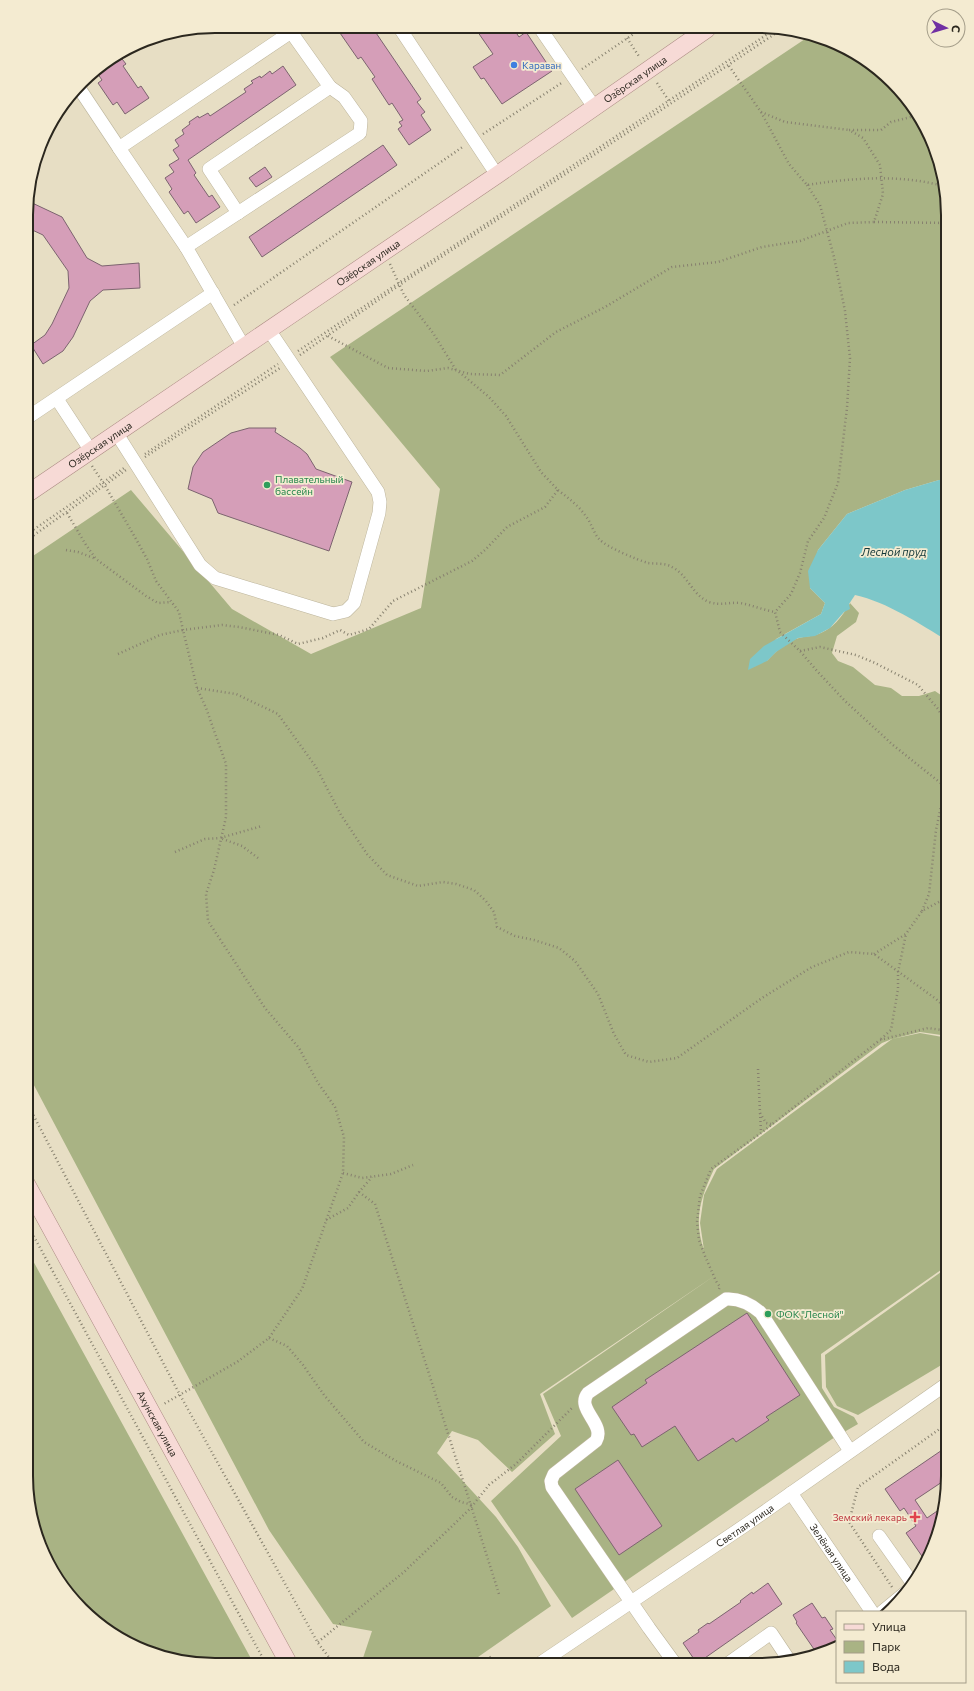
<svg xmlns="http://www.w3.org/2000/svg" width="974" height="1691" font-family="Commissioner,sans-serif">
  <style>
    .green { fill: #a9b384; fill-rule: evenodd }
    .water { fill: #7dc7c9 }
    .building { fill: #d59eb8; stroke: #7c646f }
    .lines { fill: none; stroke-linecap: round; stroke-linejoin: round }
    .minor-casing { stroke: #bcb49b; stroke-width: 14 }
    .major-casing { stroke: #ac8b84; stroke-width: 18 }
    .path { stroke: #87816f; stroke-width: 2.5; stroke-dasharray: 1 3; stroke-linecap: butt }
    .minor { stroke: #fff; stroke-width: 13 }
    .major { stroke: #f7dad6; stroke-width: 17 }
    .shop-dot { fill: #3f7fe0; stroke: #f4ebd1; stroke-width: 1.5 }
    .leisure-dot { fill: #2e9e5b; stroke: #f4ebd1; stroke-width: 1.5 }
    .health-dot { fill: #e0444e; stroke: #f4ebd1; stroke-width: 1.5 }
    .labels { text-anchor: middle; stroke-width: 3.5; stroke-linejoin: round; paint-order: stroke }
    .shop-label { font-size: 10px; fill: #366cbe; stroke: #f4ebd1; text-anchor: start }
    .street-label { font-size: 10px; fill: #2b271e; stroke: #f4ebd1 }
    .leisure-label { font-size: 10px; fill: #27864d; stroke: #f4ebd1; text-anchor: start }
    .health-label { font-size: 10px; fill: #be3a42; stroke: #f4ebd1; text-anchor: end }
    .water-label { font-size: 11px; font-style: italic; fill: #123738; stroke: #f4ebd1 }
    .rim { fill: none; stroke: #2b271e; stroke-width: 2 }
  </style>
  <rect width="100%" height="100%" fill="#e7dec4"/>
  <path class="green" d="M811,35L843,45L884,73L916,110L938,154L948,215V480H939L905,490L847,514L818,550L810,588L825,603L821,614L776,639L767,661C775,652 787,641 799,638C812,635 816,637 828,629C840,622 848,606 855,595L850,603L859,613L856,622L837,636L832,653L838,661L853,667L875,685L891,688L902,696H919L935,691L948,700V1036L920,1032L892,1039L920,1033L948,1038V1265L821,1354L822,1388L834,1407L854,1417L858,1424L832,1439L572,1618L491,1501L561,1436L543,1394L717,1274L540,1394L555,1434L512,1472L478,1440L452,1431L437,1453L496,1517L518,1547L551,1606L468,1664H361L372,1631L333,1624L269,1530L27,1072V560L131,490L232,609L311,654L421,608L440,489L330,357ZM892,1039L717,1169L704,1195L700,1223L704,1250C693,1219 701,1197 714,1169L882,1043Z
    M26,1248L254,1664L190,1663L131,1646L90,1618L58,1581L36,1537L26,1476Z
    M948,1267V1361L858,1415L837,1406L826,1387L825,1355Z"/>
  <path class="water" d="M939,480H948V641C920,624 887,602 855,595L849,604L850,609L844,612L830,628L815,636L798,638L776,652L767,661L748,670L750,659L764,646L821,614L825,603L810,588L808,571L818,550L847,514L905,490Z"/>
  <path class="building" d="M341,27H372L421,99L417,102L425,112L421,115L431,130L409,145L398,129L402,126L399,122L403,120L392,103L389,105L372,79L375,77L361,57L358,59L340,33L344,31Z
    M475,28H513L519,37L526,32L552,71L502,104L484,78L481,79L473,67L493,54Z
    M119,55L126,64L123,66L138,88L141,86L149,98L125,114L117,102L113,105L98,83L102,80L95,70Z
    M283,66L296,85L188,160L196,173L194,175L209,197L212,195L220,207L196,223L188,211L184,214L169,192L172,189L165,178L174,172L169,165L179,159L173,150L179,146L175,140L184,134L182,130L190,124L189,122L198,116L199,118L208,113L210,116L246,92L244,89L253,83L251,81L260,76L261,78L270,71L272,74Z
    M383,145L397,165L262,257L249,237Z
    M265,167L272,177L256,187L249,178Z
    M28,201L62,217L87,258L102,266L139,263L140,288L103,290L90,301L73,337L63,351L43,364L31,345L45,335L52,324L69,288L68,271L43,235L28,228Z
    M249,428H276L275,432L300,448L307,454L316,469L352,482L329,551L218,513L212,499L188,489L193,467L203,452L231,433Z
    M747,1313L800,1395L766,1417L769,1420L736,1442L733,1438L698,1461L675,1426L642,1447L634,1434L631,1435L612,1407L647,1383L645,1380Z
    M948,1446V1478L915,1500L927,1518L943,1507L934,1548L926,1562L906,1533L916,1526L904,1508L900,1511L885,1489Z
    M618,1460L662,1526L619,1555L575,1489Z
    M768,1583L782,1604L702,1660L701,1658L696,1662L683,1643L699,1632L698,1630L708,1623L709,1624L741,1602L740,1601L752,1592L753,1594Z
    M812,1603L822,1618L825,1617L833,1629L830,1630L837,1640V1647L818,1655L796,1623L797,1622L793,1615Z"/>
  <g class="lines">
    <g class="minor-casing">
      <g id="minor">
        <path d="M399,27L497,175"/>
        <path d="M540,28L594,107"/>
        <path d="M79,88L119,148"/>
        <path d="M238,213L209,169L330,87"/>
        <path d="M186,247L119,148L291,32L288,26"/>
        <path d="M244,347L186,247L360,133L361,121L344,97L330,87L291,32L299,27"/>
        <path d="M57,399L91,451"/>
        <path d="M27,418L213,293"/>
        <path d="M117,434L200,565L215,578L333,614L346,611L354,603L379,513L380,502L378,492L269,330"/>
        <path id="s1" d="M791,1493L872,1612"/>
        <path d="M879,1536L913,1584"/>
        <path d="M882,1612L910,1589"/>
        <path id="s2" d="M539,1664L747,1524L948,1383"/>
        <path d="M676,1665L649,1628L552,1487L551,1481L554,1474L596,1441C606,1424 575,1409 588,1393L726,1299C739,1298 752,1305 761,1313L850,1451"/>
        <path d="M726,1665L771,1633L789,1660"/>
      </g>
    </g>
    <g class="major-casing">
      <g id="major">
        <path id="s3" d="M27,494L497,175L707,29"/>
        <path id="s4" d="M26,1183L289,1664"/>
      </g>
    </g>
    <path class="path" d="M627,38L640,58
      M729,66L761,112L785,122L849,130
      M582,69L641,29
      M657,83L669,101
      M761,112L789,164L807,185C851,178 900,174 943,186
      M483,134L563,82
      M807,185L820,205L834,257L845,311L850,358L847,408L838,483L824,518L808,541L800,573L791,594L775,612L780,632L800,651L817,671L845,701L893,745L948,789
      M874,222L948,223
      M390,264L404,295L433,333L456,370
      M234,305L464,146
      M328,336L388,368L427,371L448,368L470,374L500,375L556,332L605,307L672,267L718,262L762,247L800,241L848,223L874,222L883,194L880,165L863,138L849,130H881L891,122L919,115
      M298,351L775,29
      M300,355L401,284L782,29
      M145,454L278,364
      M145,457L280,368
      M92,466L104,484L136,539L147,559L156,581L179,612L183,630L222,625L239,627L279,635L298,644L323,638L340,630L349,635L369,629L393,601L472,561L485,550L507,527L545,507L558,490L541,472L506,416L489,397L458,371
      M558,490C568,498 578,505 585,515C591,522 593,532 599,539C606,547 638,560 648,563C656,564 666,563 672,567C688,575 692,595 709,602C721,606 728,602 740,603C752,605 763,610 775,612
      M67,513L86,545L96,559L146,596L158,603L171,602
      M27,534L124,468
      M27,540L126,470
      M66,550L78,552L96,559
      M800,651L820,647L856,655L875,663L918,685L938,709L948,726
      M118,654L160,635L183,630L197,688L206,708L226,764V817L214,870L206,894L208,921L265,1008L299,1048L318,1083L335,1107L344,1137L343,1173L302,1289L269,1338L237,1362L162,1405
      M197,688L236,694L278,714L316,767L341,815L367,854L387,875L418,886L443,882L456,884L474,890L486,901L494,912L497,927L515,936L534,940L559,948L575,961L598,994L614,1034L626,1055L649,1062L677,1058L762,998L812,967L849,952L874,954L936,999L948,1010
      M175,852L205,839L220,838
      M258,858L242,846L220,838L262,826
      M922,911L929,894L936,830L945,787
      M874,954L906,934L922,911L948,897
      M881,1039L891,1030L898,989V972L906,934
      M758,1069L760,1113L766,1123L771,1124
      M26,1101L180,1395L318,1643L334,1664
      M760,1113L761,1132
      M343,1173L362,1178L391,1174L413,1165
      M359,1192L375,1204L499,1594
      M326,1220L348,1208L359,1192L372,1177
      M26,1222L266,1664
      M719,1289L720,1287L716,1281L705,1256L699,1240L697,1222L700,1196L711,1169L761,1133L880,1040L928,1028L948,1031
      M269,1338L287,1346L303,1365L324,1395L364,1442L396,1461L441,1483L452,1497L461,1502L473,1505L489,1485L516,1464L573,1407
      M892,1587L849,1522L858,1487L948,1423
      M318,1642L404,1572L472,1507
      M480,1664L492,1656"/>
    <use href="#minor" class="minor"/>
    <use href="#major" class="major"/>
  </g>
  <circle class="shop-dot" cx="514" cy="65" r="4"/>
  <g class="leisure-dot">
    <circle cx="267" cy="485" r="4"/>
    <circle cx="768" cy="1314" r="4"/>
  </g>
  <path class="health-dot" d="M913 1511h4v4h4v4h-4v4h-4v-4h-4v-4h4z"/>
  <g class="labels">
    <g class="shop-label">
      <text x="522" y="69">Караван</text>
    </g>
    <g class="street-label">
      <text dy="4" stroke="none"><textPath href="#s3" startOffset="736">Озёрская улица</textPath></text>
      <text dy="4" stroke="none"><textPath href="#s3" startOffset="412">Озёрская улица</textPath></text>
      <text dy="4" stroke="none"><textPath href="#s3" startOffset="88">Озёрская улица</textPath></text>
      <text dy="4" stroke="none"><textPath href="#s4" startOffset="274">Ахунская улица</textPath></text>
      <text dy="4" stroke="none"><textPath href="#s2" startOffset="248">Светлая улица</textPath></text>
      <text dy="4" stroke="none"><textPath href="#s1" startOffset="72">Зелёная улица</textPath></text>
    </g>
    <g class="leisure-label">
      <text x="275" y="483">Плавательный<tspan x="275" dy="12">бассейн</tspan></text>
      <text x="776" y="1318">ФОК "Лесной"</text>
    </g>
    <g class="health-label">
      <text x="907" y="1521">Земский лекарь</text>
    </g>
    <g class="water-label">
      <text x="894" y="556">Лесной пруд</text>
    </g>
  </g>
  <path d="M0 0H974V1691H0ZM215 33H759A182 182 0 0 1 941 215V1476A182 182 0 0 1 759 1658H215A182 182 0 0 1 33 1476V215A182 182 0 0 1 215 33Z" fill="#f4ebd1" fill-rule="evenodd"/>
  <path class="rim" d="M215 33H759A182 182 0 0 1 941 215V1476A182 182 0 0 1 759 1658H215A182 182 0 0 1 33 1476V215A182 182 0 0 1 215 33Z"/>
  <rect x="836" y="1611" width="130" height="72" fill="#f4ebd1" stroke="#a49d89"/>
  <rect x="844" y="1624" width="20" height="6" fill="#f7dad6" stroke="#a49d89"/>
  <text x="872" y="1631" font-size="12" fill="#2b271e">Улица</text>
  <rect x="844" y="1641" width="20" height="12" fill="#a9b384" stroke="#a49d89"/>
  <text x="872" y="1651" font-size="12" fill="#2b271e">Парк</text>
  <rect x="844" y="1661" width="20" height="12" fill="#7dc7c9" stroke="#a49d89"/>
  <text x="872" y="1671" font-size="12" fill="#2b271e">Вода</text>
  <g transform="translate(946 28) rotate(95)"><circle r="19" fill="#f4ebd1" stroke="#a49d89"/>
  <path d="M0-3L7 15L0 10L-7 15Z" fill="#712fa3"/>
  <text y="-6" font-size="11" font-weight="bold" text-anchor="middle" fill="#2b271e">С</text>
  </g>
</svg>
